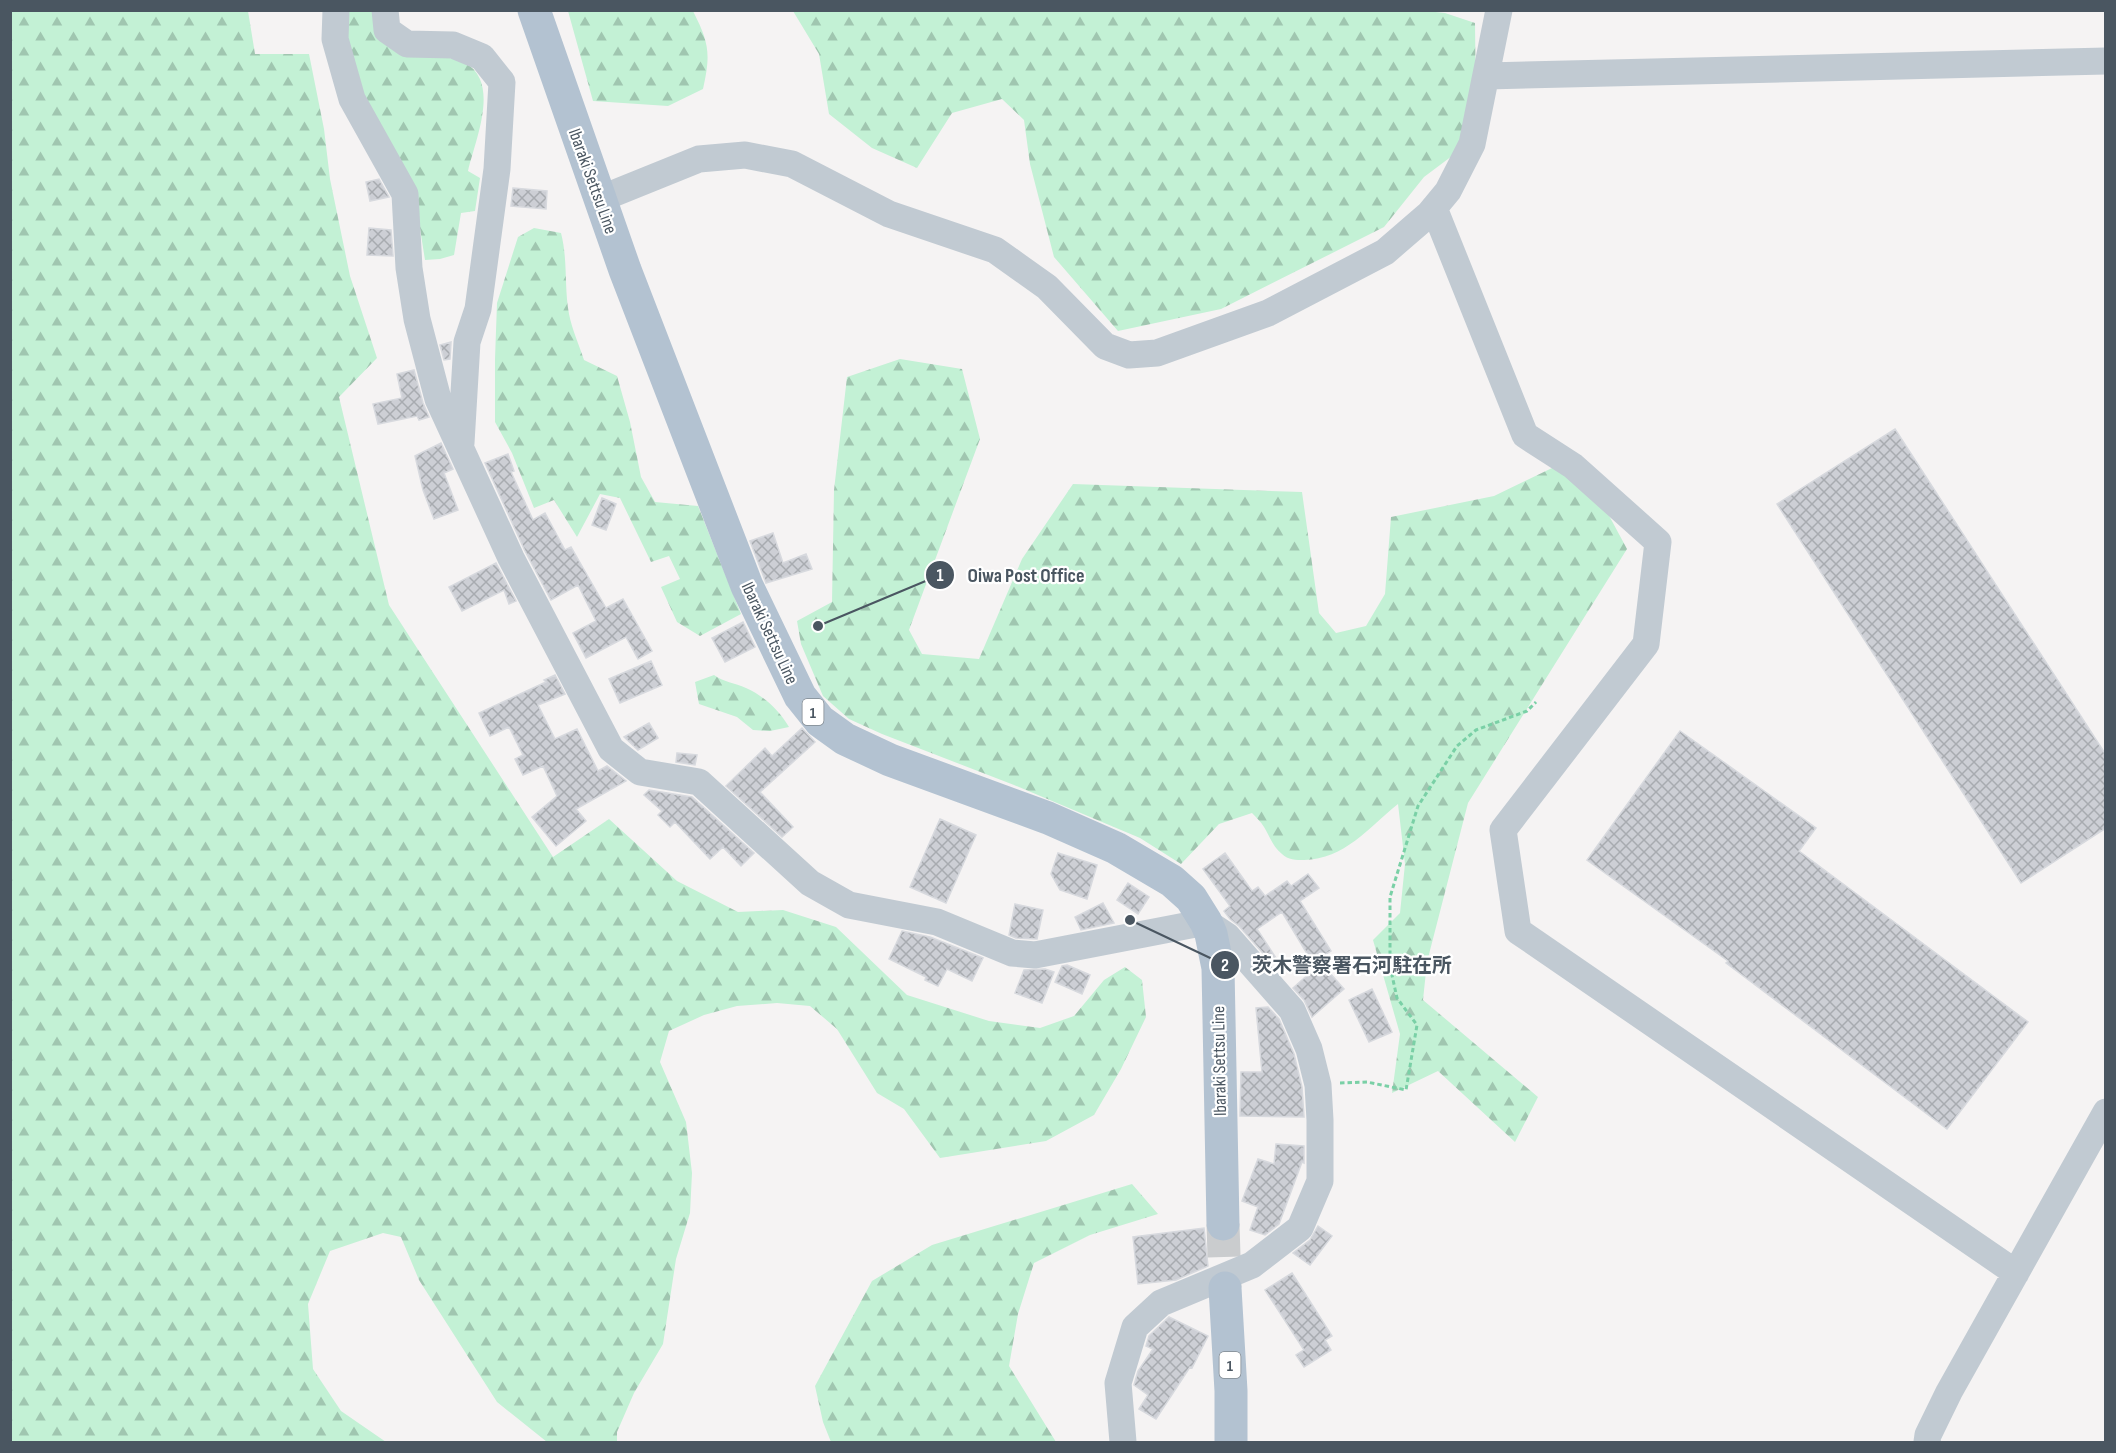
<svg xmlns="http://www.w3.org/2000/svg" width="2116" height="1453" font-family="'Sofia Sans Condensed','Noto Sans JP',sans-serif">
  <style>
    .forest { fill: url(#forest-firs) }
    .building { fill: url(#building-cross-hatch); stroke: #d7d9de; stroke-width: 1.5 }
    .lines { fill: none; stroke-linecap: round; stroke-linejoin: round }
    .major-tunnel { stroke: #caccce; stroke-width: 33; stroke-dasharray: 33 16; stroke-linecap: butt }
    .path { stroke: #7ad0a6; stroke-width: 3; stroke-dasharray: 4.5 3; stroke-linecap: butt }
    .minor { stroke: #c1cad2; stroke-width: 27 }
    .major { stroke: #b3c2d1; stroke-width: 33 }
    .labels { text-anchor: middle; stroke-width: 4.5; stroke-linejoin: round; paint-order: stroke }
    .shield { fill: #fff; stroke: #808990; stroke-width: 1.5 }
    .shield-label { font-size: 16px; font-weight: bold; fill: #4a5661 }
    .street-label { font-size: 18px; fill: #4a5661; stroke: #fff }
    .leader { fill: none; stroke: #4a5661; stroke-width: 2 }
    .callout-dot { fill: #4a5661; stroke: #fff; stroke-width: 2 }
    .mark-label { font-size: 18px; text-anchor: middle; font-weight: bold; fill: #fff }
    .callout-label { font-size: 20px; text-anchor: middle; font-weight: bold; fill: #4a5661; stroke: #fff; stroke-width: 4.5; stroke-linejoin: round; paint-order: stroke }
  </style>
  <defs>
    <pattern id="forest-firs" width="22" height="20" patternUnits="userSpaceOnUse" patternTransform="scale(1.5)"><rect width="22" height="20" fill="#c3f1d5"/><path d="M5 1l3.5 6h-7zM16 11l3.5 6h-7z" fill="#a0c6b0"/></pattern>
    <pattern id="building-cross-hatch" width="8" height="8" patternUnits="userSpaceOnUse" patternTransform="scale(1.5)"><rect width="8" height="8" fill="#cdcfd5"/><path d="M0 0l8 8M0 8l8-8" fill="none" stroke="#a8abb0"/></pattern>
  </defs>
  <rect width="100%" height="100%" fill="#f5f3f3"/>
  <path class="forest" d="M1417,10L1445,13L1475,23L1476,109L1456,153L1424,177L1384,227L1221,309L1118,331L1054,257L1030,164L1024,120L1002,99L952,113L917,168L872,148L829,114L819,54L793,11Z
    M10,11H248L255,54H309L324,129L330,179L350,276L377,358L339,397L389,605L553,857L609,819L677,881L738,912L783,910L836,927L907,995L989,1021L1040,1028L1074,1016L1104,980L1125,967L1142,980L1146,1017L1121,1069L1094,1115L1046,1141L940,1158L904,1109L877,1093L837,1029L810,1006L777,1003L737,1006L704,1015L669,1031L660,1062L686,1122L692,1173L690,1213L676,1259L663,1344L634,1393L617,1432V1442H547L497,1402L419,1280L401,1237L383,1233L330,1251L308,1304L313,1369L341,1411L386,1442H11Z
    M345,11H378L401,51C417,53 452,56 465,63C501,82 475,141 468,171L480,178L475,211L461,213L454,255L440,259L425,260L415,197L358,99L344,40Z
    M568,11H693C709,43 711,53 703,89L668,106L593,101Z
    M534,228L561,233C568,260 564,287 569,314C572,329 579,345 584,360L617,376L630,422L641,477L655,502L698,506L741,614L700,636L677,622L661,587L680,579L669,556L651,562L620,498L600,494L577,537L554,500L534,508L512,453L495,422V359L497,303L518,237Z
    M900,359L962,369L980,439L909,630L922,654L979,659L1022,559L1073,484L1302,492L1319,613L1336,633L1366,626L1385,594L1391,517L1494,496L1577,456L1627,549L1468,803L1427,962L1423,1000L1538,1097L1515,1142L1438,1071L1392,1093L1400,1034L1373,940L1400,913L1405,864L1398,804C1368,828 1345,859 1304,860C1296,860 1288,860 1282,854C1273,847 1270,837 1264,827C1261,822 1256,817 1252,813L1219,824L1181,864L1140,838L1014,785L882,734L849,719L823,696L801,644L797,621L832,602L834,490L847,377Z
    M714,675C723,682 735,683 746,688C764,696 779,710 789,727L770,731L753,730L737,717L699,704L695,682Z
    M1132,1184L1158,1214L1090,1235L1034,1263L1018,1314L1009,1366L1056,1442H831L823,1422L815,1386L872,1281L932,1245Z"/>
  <path class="building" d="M379,179L389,197L370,201L366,182Z
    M513,188L547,191L546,209L511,206Z
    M369,228L391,230L393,256L367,255Z
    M451,342L450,359L444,360L440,345Z
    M414,370L423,403L429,417L419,420L417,416L378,424L373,404L402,398L397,374Z
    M1895,429L2106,755V828L2021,883L1777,504Z
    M441,443L453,469L444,473L458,510L434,519L423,490L415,456Z
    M508,454L514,471L511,472L533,520L545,513L565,550L571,547L606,608L623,599L652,651L638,659L626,637L586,658L573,633L596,621L578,585L551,600L525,551L485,463Z
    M602,498L616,504L606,530L592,525Z
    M773,533L783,563L806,554L812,569L766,583L750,541Z
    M496,563L516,601L509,604L504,590L462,611L449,587Z
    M743,622L755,647L725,662L712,638Z
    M651,661L662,685L620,703L609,679Z
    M555,675L565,694L538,705L555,739L577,729L598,771L607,766L626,781L576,809L586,821L556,846L532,817L557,796L543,766L523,775L515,759L523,755L509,727L490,736L479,713L546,682L544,680Z
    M649,723L658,738L638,750L624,737Z
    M802,728L815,742L760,792L793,827L782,837L726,786L765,748L772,756Z
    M1680,731L1816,828L1799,851L2028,1022L1947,1129L1726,963L1728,961L1587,860Z
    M677,753L697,755L695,765L676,762Z
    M649,790L692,797L754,853L741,866L723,847L710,859L675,822L670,827L658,815L662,811L644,795Z
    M940,819L976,835L946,903L910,887Z
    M1058,853L1097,865L1087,899L1060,890L1051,874Z
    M1225,853L1252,891L1258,887L1265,896L1287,881L1291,886L1308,874L1319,888L1300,901L1331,951L1312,962L1282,912L1257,929L1276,958L1270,961L1239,926L1230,919L1224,911L1230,906L1203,869Z
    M1128,883L1149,897L1138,914L1117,900Z
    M1103,903L1114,923L1081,930L1075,917Z
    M1015,904L1043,910L1037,939L1016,938L1009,935Z
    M902,931L930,937L983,958L972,981L947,969L938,986L925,980L926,977L889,959Z
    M1321,963L1344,989L1312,1017L1304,1000L1293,988Z
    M1067,965L1090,975L1082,994L1055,982L1062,966Z
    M1045,969L1054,972L1042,1003L1015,993L1024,970Z
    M1372,989L1392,1032L1369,1042L1349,1000Z
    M1268,1007L1279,1019L1294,1054L1302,1087L1304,1117L1240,1116L1241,1072H1262L1256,1008Z
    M1276,1144L1304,1146V1163L1302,1162L1279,1224L1265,1235L1250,1230L1258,1207L1242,1201L1258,1159L1274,1164Z
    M1318,1226L1332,1236L1310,1265L1293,1253L1310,1240Z
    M1204,1228L1208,1266L1176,1280L1138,1284L1133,1237Z
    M1292,1273L1332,1336L1325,1340L1331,1350L1304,1367L1296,1355L1304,1350L1265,1290Z
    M1169,1317L1208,1336L1192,1368L1190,1367L1156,1419L1139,1409L1148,1395L1134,1385L1138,1371L1153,1349L1146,1346L1149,1336Z"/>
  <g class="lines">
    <path class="major-tunnel" d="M1223,1224L1225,1288"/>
    <path class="path" d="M1340,1083L1367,1082L1406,1090L1417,1025L1397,998L1390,966V897L1418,806L1457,746L1476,730L1527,711L1536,702"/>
    <path class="minor" d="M336,10L335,39L352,99L405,194L409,268L417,319L438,399L511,558L611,749L640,772L699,782L810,883L849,905L937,922L1012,953L1035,955L1206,922L1227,936L1292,1010L1309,1049L1318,1085L1320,1120V1181L1300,1228L1252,1265L1161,1303L1135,1327L1118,1383L1123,1442
      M385,10L387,30L407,44L453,45L482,57L502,82L497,169L478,309L467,342L461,443
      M1486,76L2106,61
      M600,199L699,159L745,155L792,164L889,214L995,250L1047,287L1105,346L1129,355L1157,353L1268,313L1385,252L1429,214L1448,191L1472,144L1499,10
      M1434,208L1525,435L1573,466L1658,542L1646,644L1503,830L1518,931L2016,1273
      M1927,1442L1928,1435L1949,1392L2106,1112"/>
    <path class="major" d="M534,10L625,270L747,586L800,696L820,721L845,739L890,760L1048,818L1116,848L1172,881L1191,898L1206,922L1211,934L1218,968L1223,1224
      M1225,1288L1231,1391V1442"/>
  </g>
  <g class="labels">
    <g class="shield">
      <rect x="802.5" y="699" width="21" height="26" rx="4.5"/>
      <rect x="1219.5" y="1352" width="21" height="26" rx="4.5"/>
    </g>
    <g class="shield-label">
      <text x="813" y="718">1</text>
      <text x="1230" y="1371">1</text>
    </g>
    <g class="street-label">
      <text transform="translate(593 181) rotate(70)" y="6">Ibaraki Settsu Line</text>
      <text transform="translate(770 633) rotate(65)" y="6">Ibaraki Settsu Line</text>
      <text transform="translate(1219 1061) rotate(-91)" y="6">Ibaraki Settsu Line</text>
    </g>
  </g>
  <path class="leader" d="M818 626L940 575M1130 920L1225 965"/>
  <g class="callout-dot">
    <circle cx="818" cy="626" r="6"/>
    <circle cx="1130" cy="920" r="6"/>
    <circle cx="940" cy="575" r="15"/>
    <circle cx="1225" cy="965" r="15"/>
  </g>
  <g class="mark-label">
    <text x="940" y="581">1</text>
    <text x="1225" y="971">2</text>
  </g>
  <g class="callout-label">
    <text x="1026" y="582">Oiwa Post Office</text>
    <text x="1352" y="972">茨木警察署石河駐在所</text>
  </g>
  <rect width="2116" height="1453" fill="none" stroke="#4a5661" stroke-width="24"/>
</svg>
